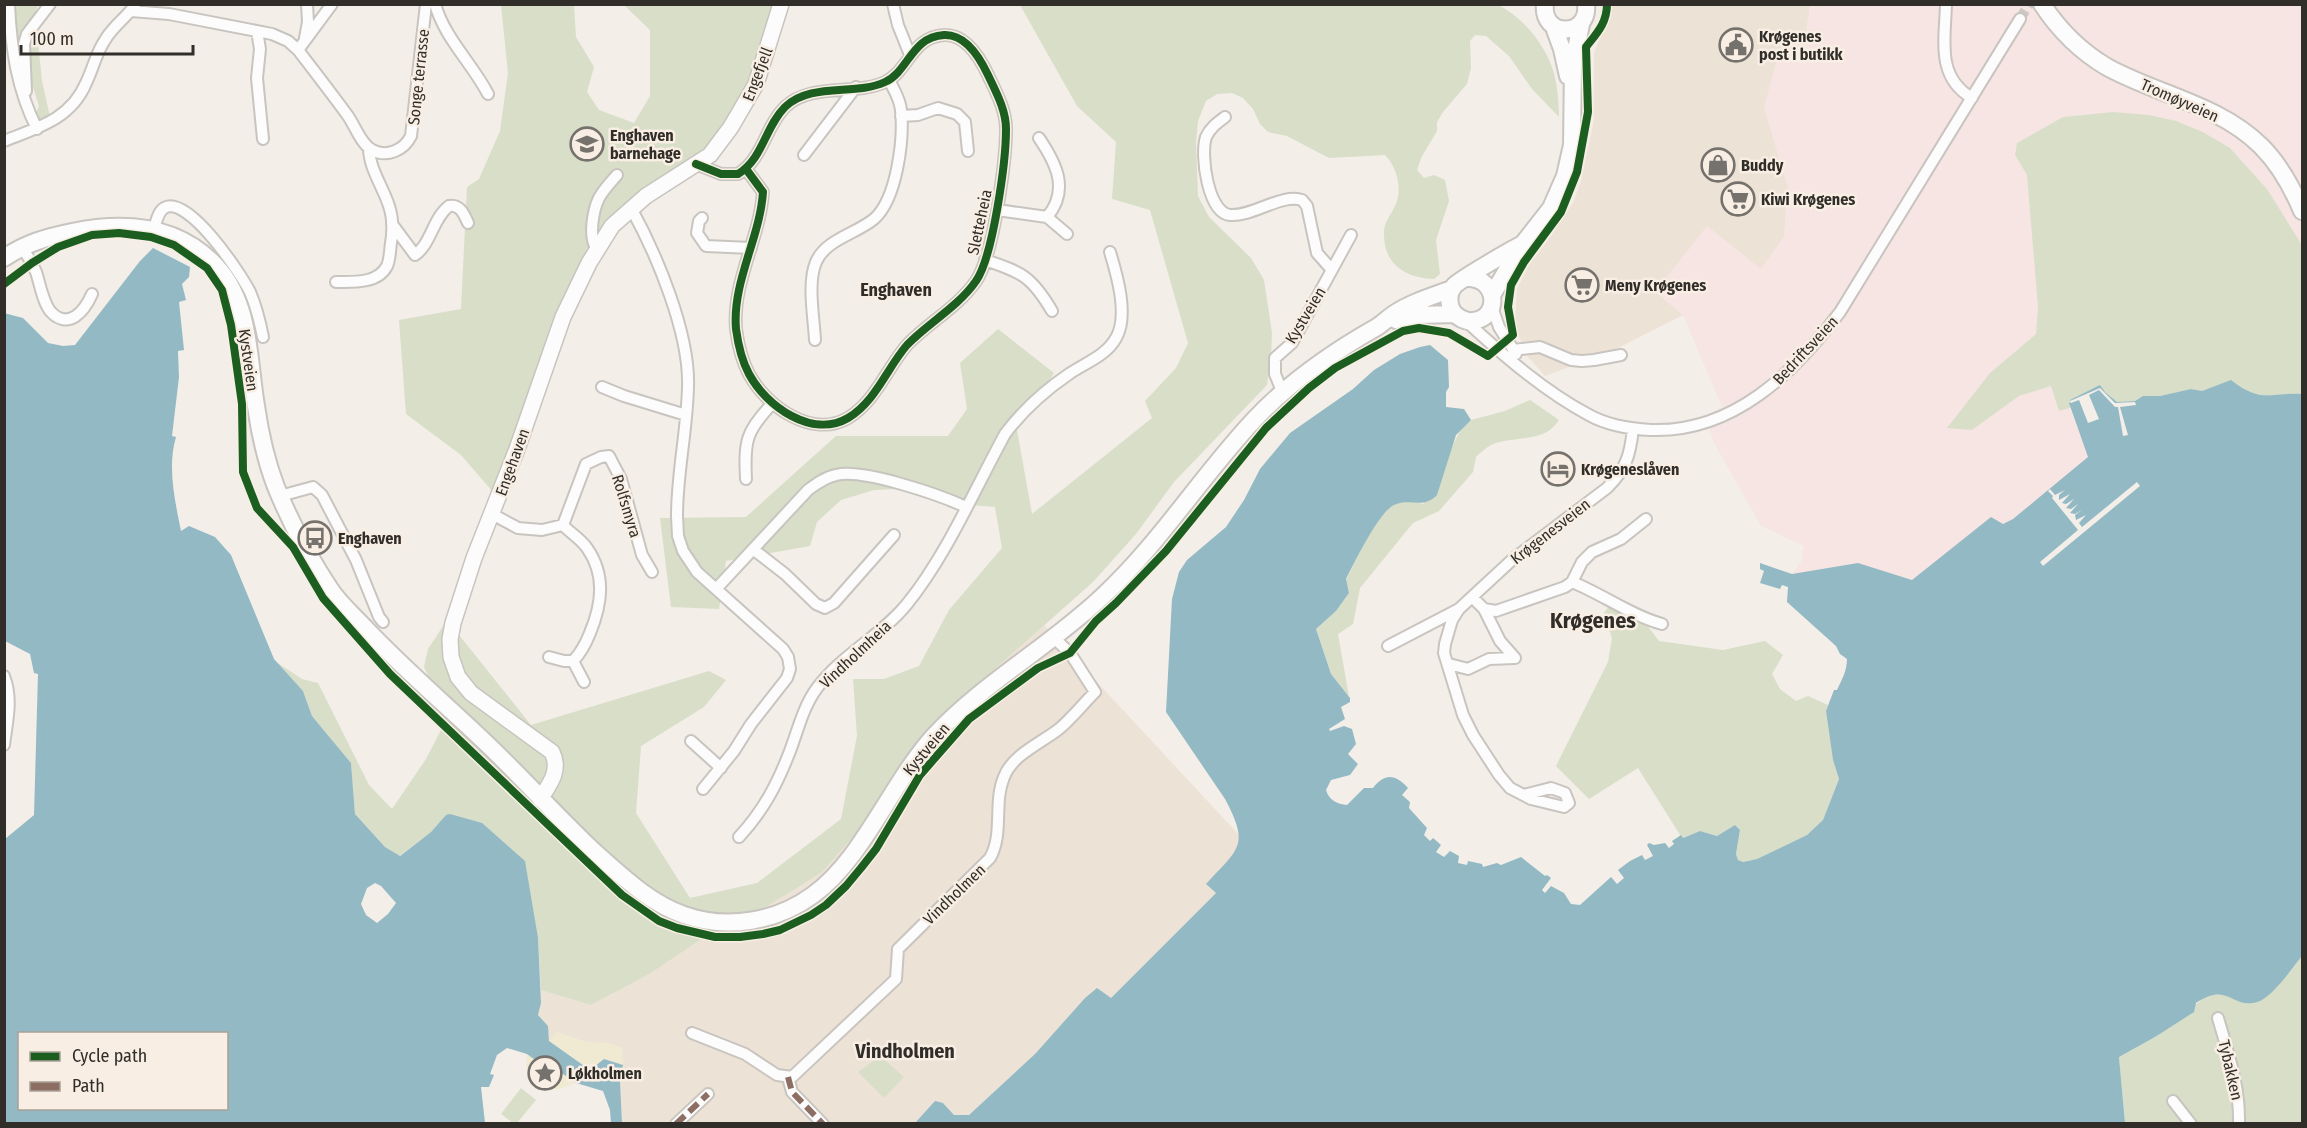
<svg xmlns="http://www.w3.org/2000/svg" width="2307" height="1128" font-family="'Fira Sans Condensed',sans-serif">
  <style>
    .built { fill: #ede2d6 }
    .industrial { fill: #f7e5e4 }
    .green { fill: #d8dec8 }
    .sand { fill: #f1ead3 }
    .water { fill: #93b9c4; fill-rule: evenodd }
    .pier { fill: #f3eee8 }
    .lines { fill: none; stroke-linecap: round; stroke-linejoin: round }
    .street-tunnel { stroke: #ccc8c2; stroke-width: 10; stroke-dasharray: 10 5; stroke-linecap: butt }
    .street-casing { stroke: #c8c4bf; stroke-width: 14 }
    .secondary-casing { stroke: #c8c4bf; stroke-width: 18 }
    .primary-casing { stroke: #c8c4bf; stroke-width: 20 }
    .street { stroke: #fdfcfc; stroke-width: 10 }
    .secondary { stroke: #fdfcfc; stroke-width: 15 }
    .primary { stroke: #fdfcfc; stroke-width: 16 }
    .quiet { stroke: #8d6e63; stroke-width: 6; stroke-dasharray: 12 6; stroke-linecap: butt }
    .cycleway-casing { stroke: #f8eee3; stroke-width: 11 }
    .cycleway { stroke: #1b5e20; stroke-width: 8 }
    .labels { text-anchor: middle; stroke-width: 5; stroke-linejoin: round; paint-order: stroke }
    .poi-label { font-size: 16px; font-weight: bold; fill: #312e2a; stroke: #f8eee3; text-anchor: start }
    .street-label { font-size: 16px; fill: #312e2a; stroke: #f8eee3 }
    .neighbourhood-label { font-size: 18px; font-weight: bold; fill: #312e2a; stroke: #f8eee3 }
    .quarter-label { font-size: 20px; font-weight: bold; fill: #312e2a; stroke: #f8eee3 }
    .district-label { font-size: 22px; font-weight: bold; fill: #312e2a; stroke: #f8eee3 }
  </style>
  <rect width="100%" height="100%" fill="#f3eee8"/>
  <path class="built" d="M1609,5H1810L1803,57L1764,107L1788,187L1784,237L1761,269L1683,315L1614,350L1545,376L1528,357L1520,339L1515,322L1517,289L1529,265L1551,236L1573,203L1581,181L1594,120V53L1610,12Z
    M1044,625L1240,836V841L1234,854L1206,884L1216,893L1111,998H1085L1035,1054L969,1115H954L943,1103L935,1102L914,1123H622L620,1081L623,1065L549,1041L548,1026L538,1015L541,1003V990L591,1005L651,973L706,936L766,907L944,714Z"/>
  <path class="industrial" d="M1810,5H2302V245L2267,189L2230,148L2203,132L2176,121L2149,115L2090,114L2063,117L2017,143L2015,155L2027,175L2038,307L2036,334L1990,373L1948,427L1972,430L2019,396L2051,386L2059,410L2070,408L2089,457L2013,519L2003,525L1991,517L1912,580L1858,563L1792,574L1801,562L1804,546L1761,526L1713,441L1706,416L1722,407L1683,315L1655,292L1707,226L1761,269L1784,237L1788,187L1764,107L1778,56L1804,57Z"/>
  <path class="green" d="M12,5H38L35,14L42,81L50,117L33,120L39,106L18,40Z
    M501,5H574L576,37L594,67L587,92L599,110L634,123L650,96V30L624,5H784L756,97L728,144L611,232L589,258L493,492L461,455L406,414L399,320L461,309L467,187L479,179L500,131L508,73Z
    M1020,5H1498C1521,16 1543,42 1552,67C1557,81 1559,102 1559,117L1532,89L1509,56L1486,36L1475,35L1470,41L1471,68L1467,84L1443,112L1437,122V131L1422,156L1417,170L1424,178L1434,175L1445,180L1449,201L1436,240L1440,274L1434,279C1405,278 1383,264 1384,232C1384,222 1391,215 1395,206C1403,190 1397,167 1385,155L1329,158L1287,136L1268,132L1260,124L1253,109L1243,98L1232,93L1217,94L1206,101L1198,121L1196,143L1198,196L1209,217L1251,258L1264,280L1272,333L1271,356L1267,385L1174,482L1136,534L1093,582L944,714L866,822L822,872L766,907L706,936L651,973L591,1005L541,990L538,938L446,815L431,832L399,856L385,847L355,814L351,763L312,716L303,691L276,662L302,679L318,683L369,785L392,809L426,759L441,730L445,712L424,667L428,649L447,620L531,725L709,671L726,680L704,707L641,746L636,813L690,898L757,883L841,819L857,736L853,679H884L919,666L949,610L1002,548L995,507L946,503L916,488L874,490L841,500L817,522L810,546L726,561L719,609L671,607L660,518L746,517L836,436H948L967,409L960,363L998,329L1054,373L1017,430L1032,514L1152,418L1145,401L1176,368L1188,343L1150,210L1112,199L1116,142L1077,106Z
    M2113,112L2149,115L2176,121L2203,132L2230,148L2267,189L2302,245V394C2269,392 2262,404 2231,381L2202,391L2191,389L2160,396H2143L2135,401L2117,402L2105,392L2070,400V408L2059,411L2051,386L2019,396L1972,430L1947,428L1990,373L2036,334L2038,307L2027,175L2015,155L2017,143L2063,117Z
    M1530,400L1559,420C1544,444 1514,435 1491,445C1486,448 1480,453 1476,457L1473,472L1439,511L1413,523L1360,588L1353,624L1338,634L1349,697L1331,674L1316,629L1336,611L1349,593L1346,580C1359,556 1370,525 1391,507C1400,500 1413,501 1423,504L1462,427L1471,420L1505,411Z
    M1609,606L1646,624L1659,641L1723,650L1765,641L1783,655L1772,674L1780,689L1796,701L1808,696L1828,705L1826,711L1833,760L1839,779L1823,820L1807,835L1757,859L1742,862L1738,860L1736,854L1740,831L1735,825L1717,836L1700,831L1682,838L1638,768L1589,799L1556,766L1608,662L1612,638L1604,613Z
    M2302,956V1123H2125L2119,1057L2155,1037L2209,994L2226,995L2248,1004L2274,989Z
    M880,1056L904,1077L884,1098L858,1072Z
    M521,1088L536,1100L517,1123H513L501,1114Z"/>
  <path class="sand" d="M557,1032L586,1042L608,1043L622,1048L623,1065L604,1059L590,1070L549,1041Z
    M527,1054L542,1065L553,1066L576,1083L557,1090L528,1071L526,1067Z"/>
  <path class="water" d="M153,248L190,267L189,277L182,284L186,300L179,302L184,350L178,351L179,377L172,436L176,437C167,467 175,501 181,531L189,526L215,537L231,555L274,659L303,691L312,716L351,763L355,814L385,847L400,856L431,832L446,815L450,814L482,823L525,861L538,938L541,1003L538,1015L548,1026L549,1041L590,1070L604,1059L623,1065L620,1081L622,1123H611L610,1110L603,1091L576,1083L553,1067L542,1065L527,1054L507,1048L497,1055L490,1074L494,1075L489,1087H481L485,1123H5V839L34,815L38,674L34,673L30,654L5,641L4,313L23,318L48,343L63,346L75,345L140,261ZM375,883L381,886L396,903L388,914L377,923L366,915L361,904L367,888ZM20,1034H226V1108H20Z
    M1430,345L1448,360L1449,387L1446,392V407L1464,409L1471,420L1456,435L1437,495C1422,510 1411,497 1394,505C1378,513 1355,562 1346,579L1349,593L1336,611L1316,629L1331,674L1350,698V702L1341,707L1345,719L1329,729L1330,731L1344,726L1352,729L1356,744L1348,754L1358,764L1350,775L1331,780L1326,790C1329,800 1337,804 1347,805L1364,788H1373C1385,773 1395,774 1408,788L1402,795L1410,802L1409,808L1427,828L1424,835L1430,841L1433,838L1441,845L1436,852L1444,857L1450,851L1459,856L1458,863L1467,865L1468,861L1482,864L1483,867L1497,863L1501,865L1521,857L1545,876L1547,875L1551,878L1542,890L1545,893L1551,886L1564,893L1571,904L1580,905L1611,877L1617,884L1624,878L1618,870L1630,861L1642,855L1645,860L1653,856L1647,845L1649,843L1654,845L1665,843L1669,848L1674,844L1672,841L1681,835L1683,838L1700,831L1717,836L1735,825L1740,830L1736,854L1738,860L1743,862L1757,859L1807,835L1823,820L1839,779L1833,760L1826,711L1834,690H1837C1842,679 1847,671 1847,659L1840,654L1836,646L1787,602L1788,587L1782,585L1780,589L1760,583L1764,571L1760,569V563L1792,574L1858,563L1912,580L1991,517L2003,524L2013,519L2088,457L2069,403L2071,402L2070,400L2100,385L2105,392L2117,402L2135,401L2143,396H2160L2191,389L2202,391L2231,380C2261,404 2270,392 2302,394V956C2292,968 2272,998 2257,1002C2232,1010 2229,981 2196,1003L2194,1012L2155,1037L2119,1057L2125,1123L914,1124L935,1101L943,1103L954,1115H969L1035,1054L1085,998L1097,988L1111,998L1216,893L1206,884C1239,848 1250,846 1225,799L1166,712L1172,599L1179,572L1187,560L1226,527L1244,500L1260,469L1290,433L1353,389L1374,370L1400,354L1420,347Z"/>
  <path class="pier" d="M2100,388L2115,403L2135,402L2136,405L2120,407L2128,435L2123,436L2118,407H2115L2099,390L2089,395L2099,419L2088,423L2079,400L2071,403L2070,401Z
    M2137,482L2140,486L2043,566L2040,562L2078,530L2052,498L2053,496L2048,491L2050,489L2055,495L2065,490L2059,495V500L2070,494L2062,503L2066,504L2074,499L2066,508L2071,509L2078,504L2070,513L2075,514L2082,510L2075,515L2076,520L2086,515L2079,523L2082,527Z"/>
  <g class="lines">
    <path class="street-tunnel" d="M2020,19L2029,4"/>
    <g class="street-casing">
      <path id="street" d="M9,4C11,49 17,89 37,129
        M435,4C445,39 472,63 488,94
        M893,4L898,25L910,55
        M1946,4C1945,40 1936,77 1972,98
        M131,11L169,14L272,34L288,41L298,50C315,72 332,94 348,116C355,126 361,144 372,150C387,158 404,150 411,136L426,4
        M257,31L260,49L257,78L263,139
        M305,38L308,22L307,4
        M298,50L332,4
        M26,91L24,44L27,34L50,4
        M901,116L918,115L938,108L957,114L965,122L968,151
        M1225,117C1217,123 1210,128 1206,137C1200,155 1208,213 1230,215C1252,217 1282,193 1302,200L1307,206L1317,253L1332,270
        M1039,138C1056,163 1070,190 1047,217
        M4,141C37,128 71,119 86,83C93,69 96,53 105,40C113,26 126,18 135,5
        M804,155L856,87
        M696,164L721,174H738C763,159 765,127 785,107C811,82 855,96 885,82C909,71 911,37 944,35C966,34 980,58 988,75C996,92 1006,110 1006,129C1006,161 993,257 976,281C958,307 928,323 907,345C887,368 876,401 848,418C812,439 766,406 749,374C742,361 738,344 736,329C732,282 760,238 763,192L746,169
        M631,208C657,255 690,334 688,387C687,431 677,473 677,516L678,536L683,551L697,572L783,649L788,657L790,669L787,678L751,724L734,751L703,789
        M997,210L1047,217L1067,234
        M702,218L699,221L697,233L706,246L751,248
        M392,224L415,255C431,244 433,218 449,206C460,204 464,214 468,223
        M154,229C156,222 158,212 164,208C188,194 241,274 250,292C256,306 260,322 263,337
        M22,247C27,255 32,263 36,272C40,284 43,303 51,312C69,331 85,310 92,294
        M597,249C588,238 593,210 599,198C604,189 611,182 617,175
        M985,260C1022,272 1032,277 1052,311
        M336,282C352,282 378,284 387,266C390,260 390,249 391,243C393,231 393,218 389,206C383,187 369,168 369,148
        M1492,307L1499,327L1516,354
        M1466,321C1504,356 1544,391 1589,415C1607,425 1631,429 1651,430C1733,433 1794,373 1840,312L2020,19
        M815,340C814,318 807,283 816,262C826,239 856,234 874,219C897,199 904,139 901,110C900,99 894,90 889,80
        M1513,350L1540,347L1571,360L1582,361L1594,360L1621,355
        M602,387L624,396L686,415
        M1282,391L1275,374V358L1292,343L1351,235
        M746,479C744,441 746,431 773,403
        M280,496L313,487L322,495L356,560L379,617L383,622
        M492,514L518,528L542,530L563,525C570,533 580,538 587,548C606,575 602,604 590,633C586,643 581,653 573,661H564L549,657
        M563,525L586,464L601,457L609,456L621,479L642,555L652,572
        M754,550L785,574L816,604L825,608L834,603L894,535
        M1572,582C1602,594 1632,616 1662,624
        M716,589L808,490C816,484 825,477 836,475C862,468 940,495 966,507
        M1472,597L1484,609L1496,611L1565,587L1572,582L1582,562L1592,552L1621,539L1646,519
        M1484,609L1500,641L1515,658
        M1388,646L1459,609
        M573,661L584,682
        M1449,664L1468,669L1489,659L1515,658
        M4,676C13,699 7,721 4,745
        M691,741L721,768
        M1524,795L1551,788L1565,793L1569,803L1564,807L1531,799L1510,788L1499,775L1473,735L1463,715L1444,653L1445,644L1452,620L1459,609L1513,559L1607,488C1626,469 1630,456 1633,429
        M739,837C763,811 777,785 790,751C798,730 803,707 817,688C841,655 881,636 907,604C946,556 975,489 1005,434C1023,410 1044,391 1069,374C1085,363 1106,356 1116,338C1129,316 1117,275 1110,252
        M2218,1018C2228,1053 2240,1086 2239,1124
        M692,1033L745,1054L777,1075L792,1077L896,979L898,949L990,858C1004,833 993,803 1004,777C1012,755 1041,743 1059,729C1072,718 1083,704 1095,692L1070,653L1054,638
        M788,1077L792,1092L823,1124
        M2173,1101L2191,1124
        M676,1124L708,1094"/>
    </g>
    <g class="secondary-casing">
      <path id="secondary" d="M540,799C550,784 561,770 552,752L471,693L458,677L451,657L450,639L453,623L474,558L517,449L563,317L589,263L612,226L646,196L710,155L731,127L756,84L781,4"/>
    </g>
    <g class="primary-casing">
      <path id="primary" d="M1545,4C1541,38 1590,38 1586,4
        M2042,4C2059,30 2080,51 2107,67C2158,95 2218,104 2261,146C2279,164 2292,187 2302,211
        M1554,27L1562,49L1568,76
        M4,258C26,243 47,237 72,232C125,221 178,224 217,267C251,305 248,359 256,406C260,434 266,461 276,487C290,521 310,559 330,589C339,603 354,616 365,628C404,669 446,705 487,744C525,780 559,819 598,855C624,878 650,903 684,915C727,930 776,922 813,895C862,860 891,784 933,737C983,683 1049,647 1103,596C1159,544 1200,478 1253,421C1289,382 1331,353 1377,327C1383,323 1388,318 1394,314C1410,303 1433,296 1452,289
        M1468,278C1498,278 1501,318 1473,321C1466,322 1458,318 1453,312C1448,304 1448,293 1454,286C1459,280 1511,250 1521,245
        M1492,295L1522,245L1551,208L1565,176L1572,145L1573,65L1581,24
        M1396,320L1418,315L1455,314"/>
    </g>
    <use href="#street" class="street"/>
    <use href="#secondary" class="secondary"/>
    <use href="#primary" class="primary"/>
    <path class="quiet" d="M788,1077L792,1092L823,1124
      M676,1124L708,1094"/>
    <g class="cycleway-casing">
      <path id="cycleway" d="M696,164L721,174H738C763,159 765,127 785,107C811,82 855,96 885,82C909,71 911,37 944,35C966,34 980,58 988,75C996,92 1006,110 1006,129C1006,161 993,257 976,281C958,307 928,323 907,345C887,368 876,401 848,418C812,439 766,406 749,374C742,361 738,344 736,329C732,282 760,238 763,192L746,169
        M4,284L32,263L58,247L92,235L119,233L151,237L174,245L207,268L222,290L231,325L242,404L243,472L257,508L293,547L323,598L390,674L622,895L659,921L677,928L715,937H740L763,934L780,930L811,915L826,905L846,886L861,868L876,849L920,775L969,719L1038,668L1070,653L1096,621L1116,603L1166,551L1266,428L1309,388L1335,368L1403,331L1419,328L1449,333L1488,356L1513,335L1508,307L1511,285L1524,262L1561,212L1577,172L1588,112L1586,47C1597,33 1607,23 1607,4"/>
    </g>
    <use href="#cycleway" class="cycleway"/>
  </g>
  <defs>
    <g id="civic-ring" transform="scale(1.725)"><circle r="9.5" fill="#f8eee3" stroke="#75716c" stroke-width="1.5"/><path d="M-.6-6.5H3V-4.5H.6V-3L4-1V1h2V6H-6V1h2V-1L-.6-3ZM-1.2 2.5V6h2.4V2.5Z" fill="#75716c"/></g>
    <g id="school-ring" transform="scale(1.725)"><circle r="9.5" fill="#f8eee3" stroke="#75716c" stroke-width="1.5"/><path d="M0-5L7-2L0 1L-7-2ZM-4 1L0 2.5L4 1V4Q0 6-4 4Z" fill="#75716c"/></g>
    <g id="shop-ring" transform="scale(1.725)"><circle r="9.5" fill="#f8eee3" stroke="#75716c" stroke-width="1.5"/><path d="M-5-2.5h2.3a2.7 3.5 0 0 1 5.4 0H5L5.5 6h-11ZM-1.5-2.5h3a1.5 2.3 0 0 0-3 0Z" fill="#75716c"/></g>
    <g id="supermarket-ring" transform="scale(1.725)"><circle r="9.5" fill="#f8eee3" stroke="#75716c" stroke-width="1.5"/><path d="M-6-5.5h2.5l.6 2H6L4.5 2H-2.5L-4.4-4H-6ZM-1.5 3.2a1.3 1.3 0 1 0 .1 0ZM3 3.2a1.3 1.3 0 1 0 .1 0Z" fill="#75716c"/></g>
    <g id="hotel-ring" transform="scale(1.725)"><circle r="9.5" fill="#f8eee3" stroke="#75716c" stroke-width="1.5"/><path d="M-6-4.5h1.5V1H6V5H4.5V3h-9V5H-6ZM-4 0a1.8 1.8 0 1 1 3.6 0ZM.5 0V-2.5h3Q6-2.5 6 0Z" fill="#75716c"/></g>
    <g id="bus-ring" transform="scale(1.725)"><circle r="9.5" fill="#f8eee3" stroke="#75716c" stroke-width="1.5"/><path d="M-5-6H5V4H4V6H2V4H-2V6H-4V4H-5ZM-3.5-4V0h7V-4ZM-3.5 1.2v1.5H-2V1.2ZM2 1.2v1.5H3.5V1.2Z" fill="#75716c"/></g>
    <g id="sight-ring" transform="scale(1.725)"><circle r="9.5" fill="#f8eee3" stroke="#75716c" stroke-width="1.5"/><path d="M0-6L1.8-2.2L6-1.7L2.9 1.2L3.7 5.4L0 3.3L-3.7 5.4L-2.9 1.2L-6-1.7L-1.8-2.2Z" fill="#75716c"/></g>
  </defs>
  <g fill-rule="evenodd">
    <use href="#civic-ring" x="1736" y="45"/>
    <use href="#school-ring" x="587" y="144"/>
    <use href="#shop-ring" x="1718" y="165"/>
    <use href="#supermarket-ring" x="1738" y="199"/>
    <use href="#supermarket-ring" x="1582" y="285"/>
    <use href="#hotel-ring" x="1558" y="469"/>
    <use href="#bus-ring" x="315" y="538"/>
    <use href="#sight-ring" x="545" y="1073"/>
  </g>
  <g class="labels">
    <g class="poi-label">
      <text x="1759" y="42">Krøgenes<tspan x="1759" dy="18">post i butikk</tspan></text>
      <text x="610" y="141">Enghaven<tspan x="610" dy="18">barnehage</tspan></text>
      <text x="1741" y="171">Buddy</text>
      <text x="1761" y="205">Kiwi Krøgenes</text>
      <text x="1605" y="291">Meny Krøgenes</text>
      <text x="1581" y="475">Krøgeneslåven</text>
      <text x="338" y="544">Enghaven</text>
      <text x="568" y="1079">Løkholmen</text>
    </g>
    <g class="street-label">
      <text transform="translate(757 74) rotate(-69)" y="6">Engefjell</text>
      <text transform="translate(418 77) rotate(-84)" y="6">Songe terrasse</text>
      <text transform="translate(2180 100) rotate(24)" y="6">Tromøyveien</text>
      <text transform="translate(979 222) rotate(-78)" y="6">Sletteheia</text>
      <text transform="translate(1305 315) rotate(-59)" y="6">Kystveien</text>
      <text transform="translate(1805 350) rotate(-47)" y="6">Bedriftsveien</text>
      <text transform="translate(249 360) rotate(82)" y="6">Kystveien</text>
      <text transform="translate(512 462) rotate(-70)" y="6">Engehaven</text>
      <text transform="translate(627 506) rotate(73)" y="6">Rolfsmyra</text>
      <text transform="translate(1550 531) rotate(-38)" y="6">Krøgenesveien</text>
      <text transform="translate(855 654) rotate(-43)" y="6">Vindholmheia</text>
      <text transform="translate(926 749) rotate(-50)" y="6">Kystveien</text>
      <text transform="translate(954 894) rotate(-44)" y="6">Vindholmen</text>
      <text transform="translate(2231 1070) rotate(77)" y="6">Tybakken</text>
    </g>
    <g class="neighbourhood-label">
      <text x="896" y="296">Enghaven</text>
    </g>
    <g class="quarter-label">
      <text x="905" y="1058">Vindholmen</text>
    </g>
    <g class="district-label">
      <text x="1593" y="628">Krøgenes</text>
    </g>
  </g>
  <rect width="2307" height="1128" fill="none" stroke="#312e2a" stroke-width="12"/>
  <rect x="18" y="1032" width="210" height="78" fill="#f8eee3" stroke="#a8a199" stroke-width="1.5"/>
  <rect x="30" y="1052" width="30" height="9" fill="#1b5e20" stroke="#a8a199" stroke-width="1.5"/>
  <text x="72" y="1062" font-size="18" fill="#312e2a">Cycle path</text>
  <rect x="30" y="1082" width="30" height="9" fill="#8d6e63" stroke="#a8a199" stroke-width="1.5"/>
  <text x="72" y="1092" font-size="18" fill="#312e2a">Path</text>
  <path d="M21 45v9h172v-9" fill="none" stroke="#312e2a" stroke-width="3"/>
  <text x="30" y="45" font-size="18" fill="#312e2a" stroke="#f8eee3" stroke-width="4.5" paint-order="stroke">100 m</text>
</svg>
